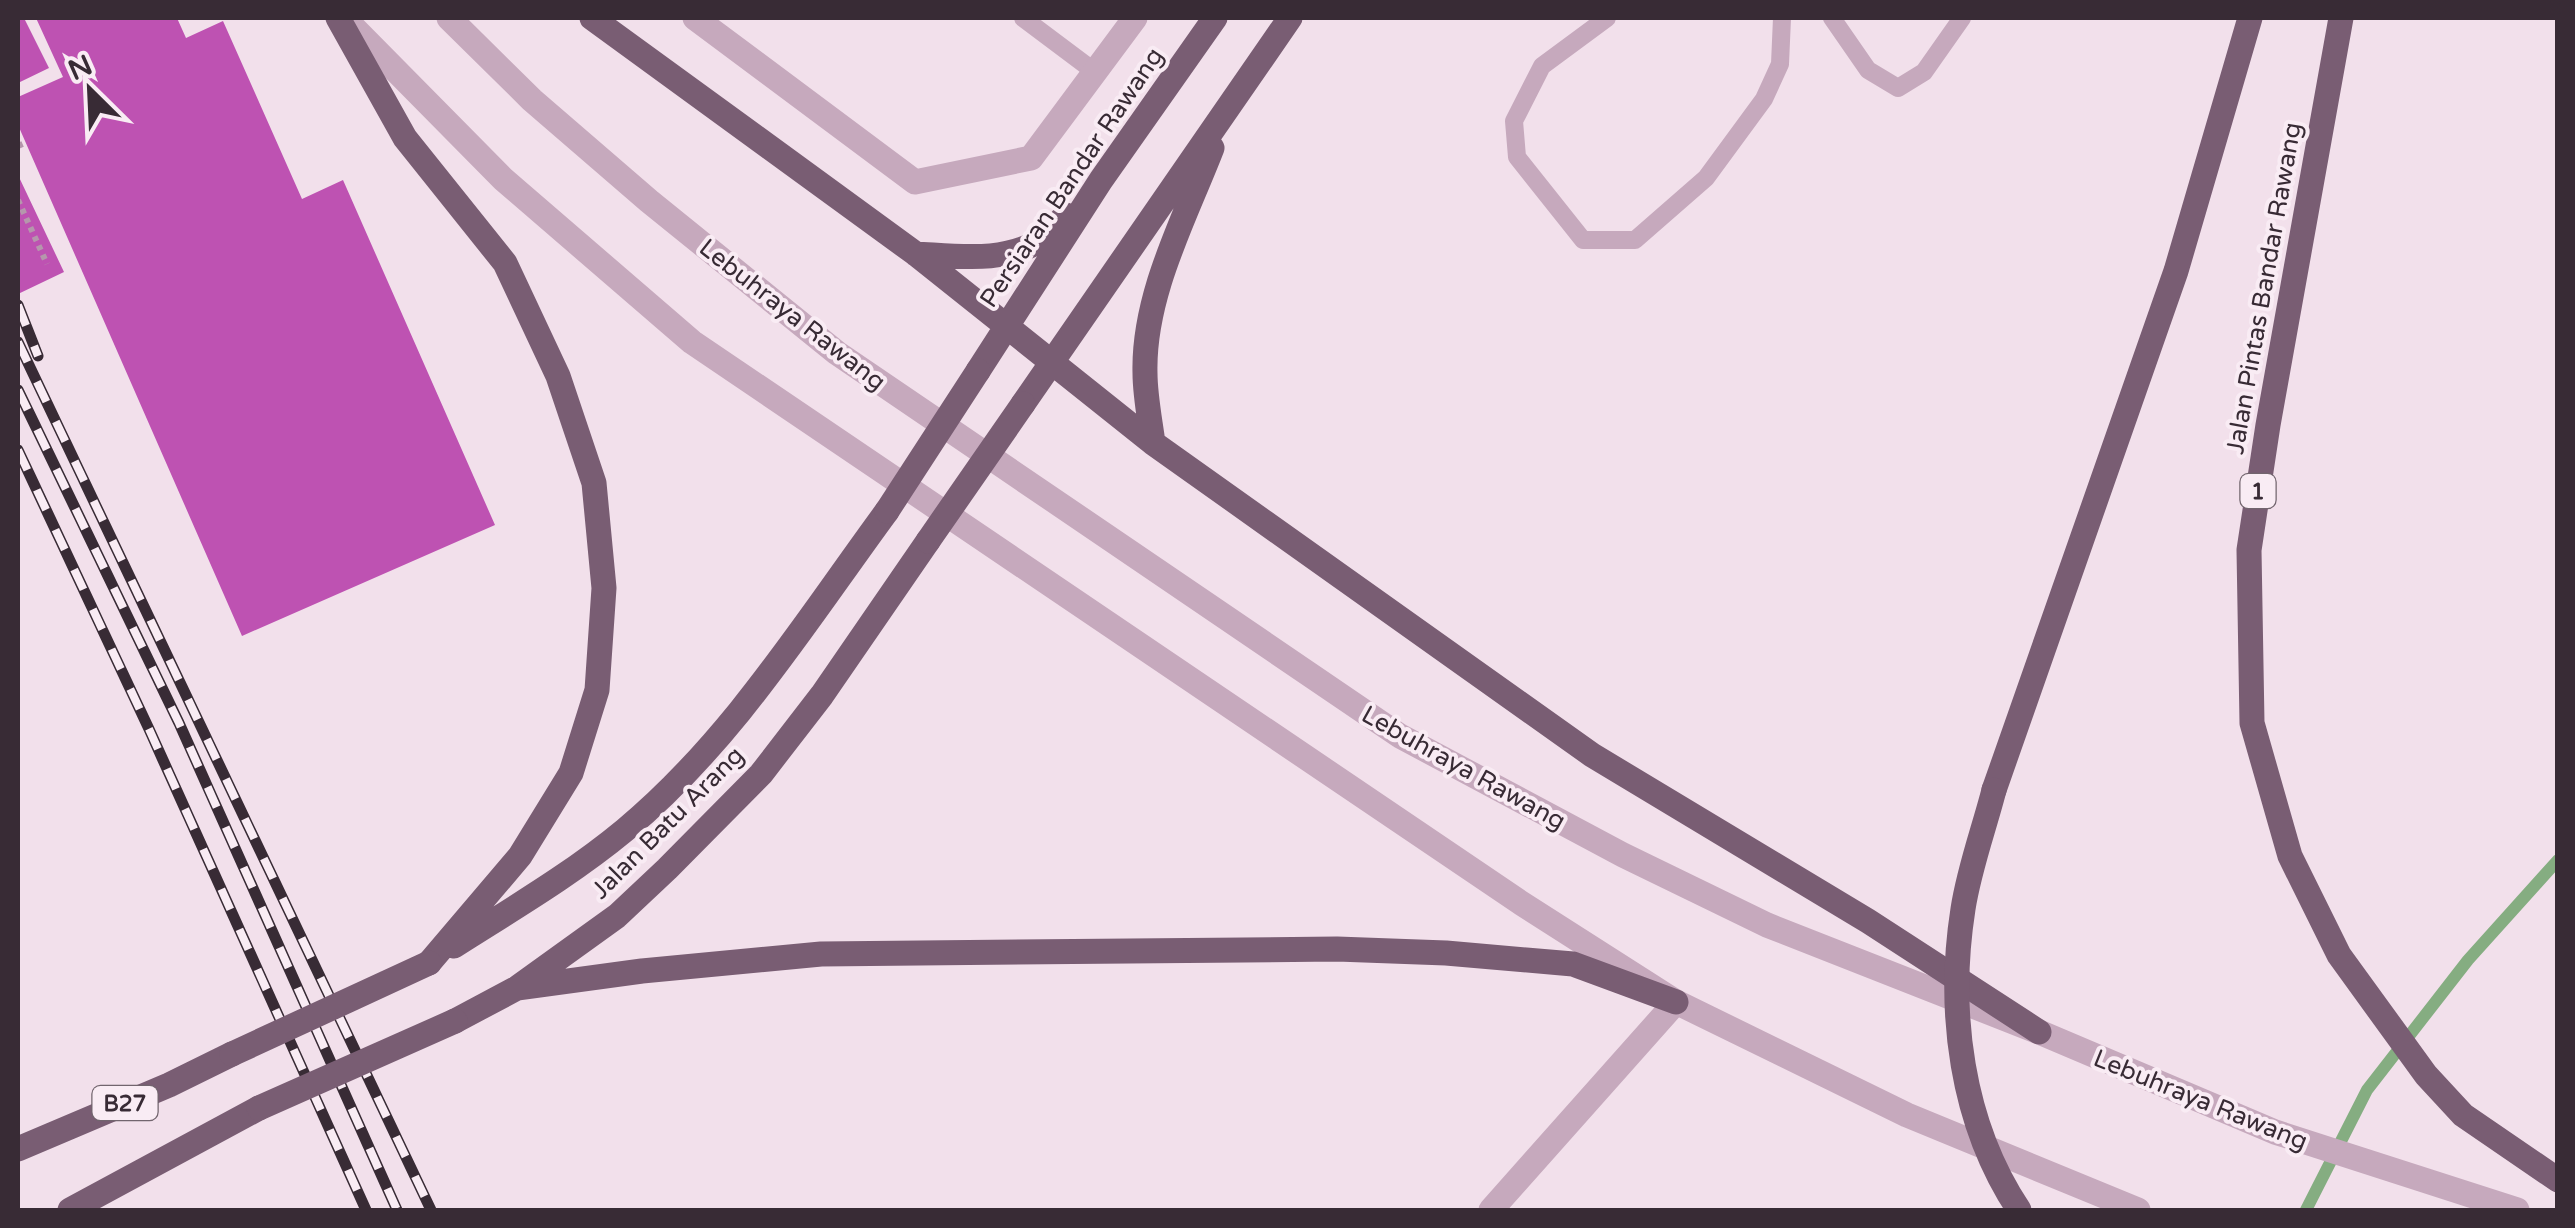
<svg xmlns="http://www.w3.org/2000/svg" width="2575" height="1228" font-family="'Varela Round',sans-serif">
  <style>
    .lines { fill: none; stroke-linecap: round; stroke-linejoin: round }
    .stream { stroke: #85ad81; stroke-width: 12 }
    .building { fill: #be52b2 }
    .path { stroke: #b597ac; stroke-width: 6; stroke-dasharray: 5 5; stroke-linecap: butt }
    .service { stroke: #c6a9bd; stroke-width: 18 }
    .minor { stroke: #c6a9bd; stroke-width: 25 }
    .tertiary { stroke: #c6a9bd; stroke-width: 25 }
    .primary { stroke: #795d73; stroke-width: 25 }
    .rail-casing { stroke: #382b35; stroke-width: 11 }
    .rail { stroke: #f9ecf4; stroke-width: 8; stroke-dasharray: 22; stroke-linecap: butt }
    .primary-bridge { stroke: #795d73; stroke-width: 25 }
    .labels { text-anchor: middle; stroke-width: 8; stroke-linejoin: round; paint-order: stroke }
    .shield { fill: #f9ecf4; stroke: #72656e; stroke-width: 2.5 }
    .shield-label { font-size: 22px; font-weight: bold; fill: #382b35 }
    .street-label { font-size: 25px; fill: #382b35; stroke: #f9ecf4 }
  </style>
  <rect width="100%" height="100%" fill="#f2e0eb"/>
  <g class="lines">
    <path class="stream" d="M2306,1210L2367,1090L2468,960L2558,860"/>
  </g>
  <path class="building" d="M18,18H24L49,68L18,83Z
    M36,18H177L186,38L223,21L302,199L343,180L495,525L242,636L18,125V97L63,77Z
    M18,175L64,272L18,294Z"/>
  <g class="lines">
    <path class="path" d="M18,146L25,143
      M18,200L47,264"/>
    <path class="service" d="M1023,18L1095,72
      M1607,18L1542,66L1514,121L1517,157L1583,240H1635L1706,178L1764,99L1780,64L1782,18
      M1832,18L1868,70L1898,88L1924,72L1962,18"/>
    <path class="minor" d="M695,18L915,182L1031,158L1135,18
      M1491,1210L1676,1002"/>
    <path class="tertiary" d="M344,18L503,179L692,342L1521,903L1676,1002L1907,1115L2138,1210
      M449,18L532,100L649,201L837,353L1400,736L1623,855L1767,925L2039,1032L2275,1132L2517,1210"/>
    <path class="primary" d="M338,18L405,138L505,263L558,376L594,483L604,588L597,690L571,773L520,856L429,963
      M592,18L916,254L1153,443L1592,755L1868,921L2039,1032
      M2341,18L2268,425L2249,550L2252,723L2290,856L2339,955L2426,1075L2463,1115L2558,1180
      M916,254C956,256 1008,264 1043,238C1051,232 1058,223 1066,215
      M978,371L1101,180L1215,18
      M1023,404L1290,18
      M1153,443C1150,420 1145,396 1145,373C1143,295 1185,218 1212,148
      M1994,790L2176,271L2250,18
      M454,946C512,909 572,874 625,830C731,742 806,621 887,511
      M517,988L642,971L821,954L1337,949L1446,953L1573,964L1676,1002
      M455,1021L517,988L617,916L667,869L761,774L822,695L928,541
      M18,1149L169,1085L232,1054
      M70,1210L259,1108"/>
    <g class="rail-casing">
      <path id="rail" d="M18,305L38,356
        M18,342L431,1210
        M18,390L179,723L397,1210
        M18,450L149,729L366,1210"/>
    </g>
    <use href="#rail" class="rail"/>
    <path class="primary-bridge" d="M887,511L978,371
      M928,541L1023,404
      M1994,790C1984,829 1969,869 1963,909C1947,1011 1961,1123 2019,1210
      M232,1054L429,963
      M259,1108L455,1021"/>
  </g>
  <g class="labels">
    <g class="shield">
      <rect x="2240.5" y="474" width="35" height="34" rx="8"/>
      <rect x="92.5" y="1086" width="65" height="34" rx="8"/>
    </g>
    <g class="shield-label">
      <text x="2258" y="499">1</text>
      <text x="125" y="1111">B27</text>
    </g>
    <g class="street-label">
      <text transform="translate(1071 177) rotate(-56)" y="9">Persiaran Bandar Rawang</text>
      <text transform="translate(2263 288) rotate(-80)" y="9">Jalan Pintas Bandar Rawang</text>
      <text transform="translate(793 314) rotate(38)" y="9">Lebuhraya Rawang</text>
      <text transform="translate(1464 767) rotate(29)" y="9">Lebuhraya Rawang</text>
      <text transform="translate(667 822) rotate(-45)" y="9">Jalan Batu Arang</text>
      <text transform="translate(2201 1099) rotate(22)" y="9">Lebuhraya Rawang</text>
    </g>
  </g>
  <rect width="2575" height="1228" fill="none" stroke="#382b35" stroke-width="40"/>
  <g transform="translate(90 90) rotate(336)" stroke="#f9ecf4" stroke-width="8" paint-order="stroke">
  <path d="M0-8L18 38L0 25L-18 38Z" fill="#382b35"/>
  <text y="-15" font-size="28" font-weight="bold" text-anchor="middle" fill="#382b35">N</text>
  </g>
</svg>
